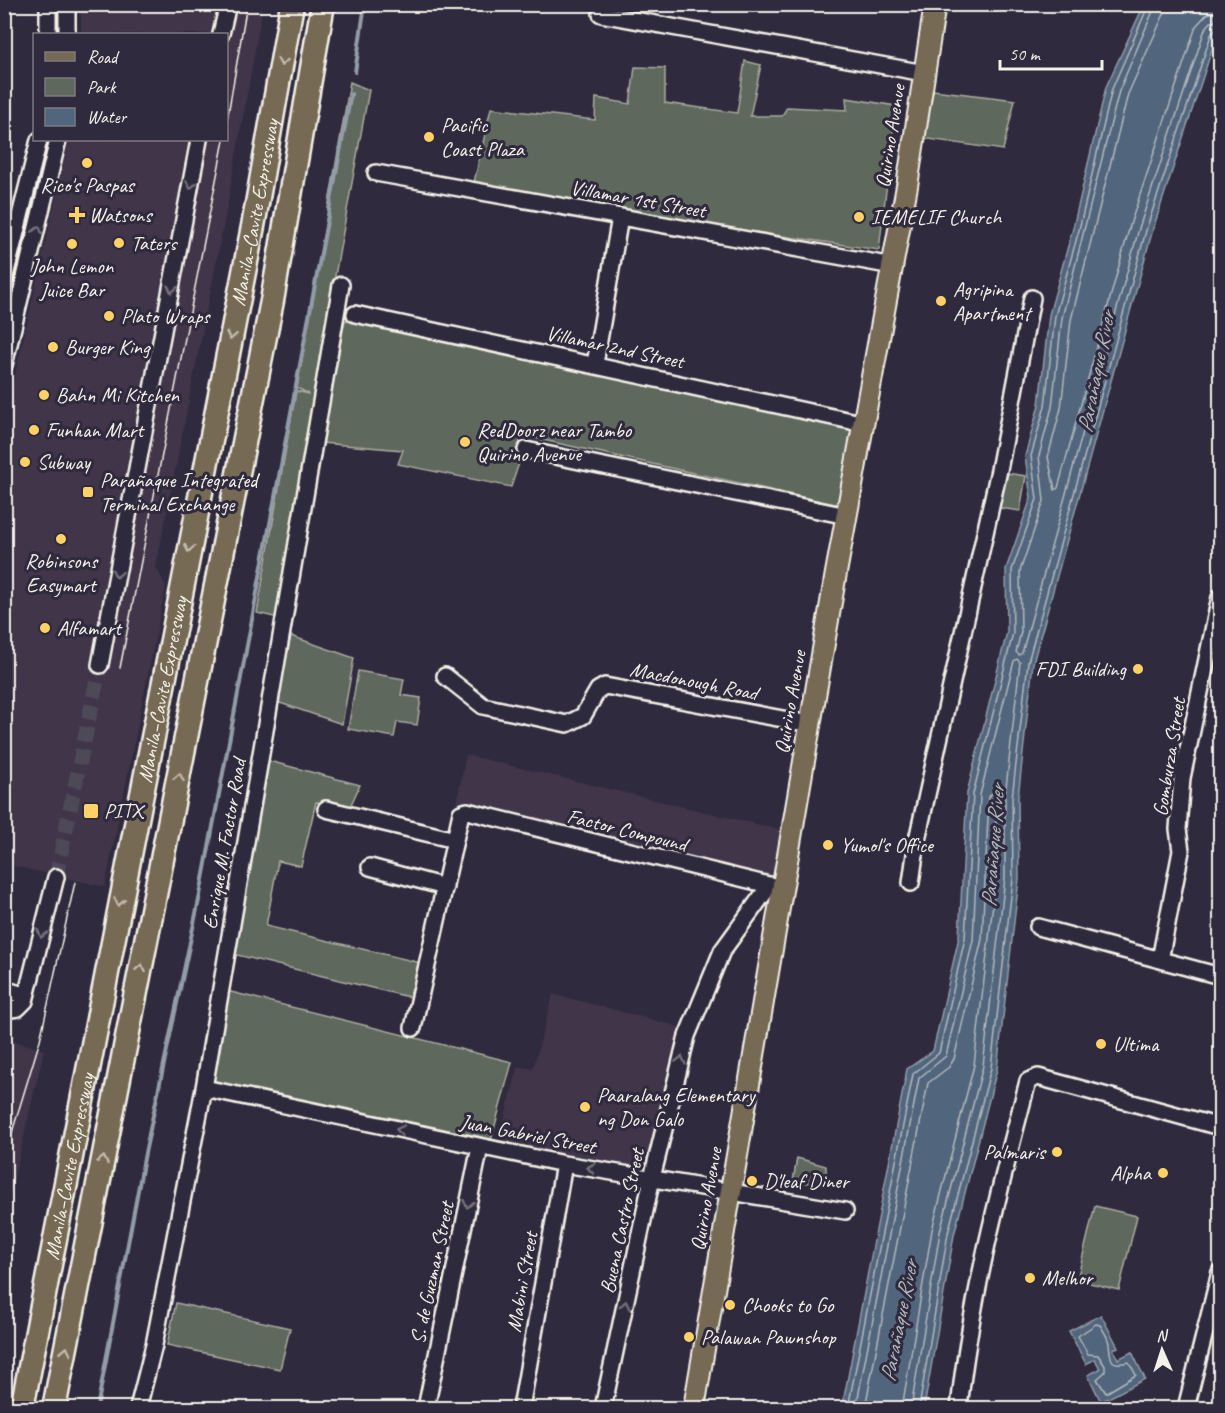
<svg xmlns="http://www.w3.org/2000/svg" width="1225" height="1413" font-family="Caveat,sans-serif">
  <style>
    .built { fill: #40364a }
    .green { fill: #5f685c; stroke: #aaaca2; stroke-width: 1.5 }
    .water { fill: #51657d; stroke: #929da8; stroke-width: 1.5 }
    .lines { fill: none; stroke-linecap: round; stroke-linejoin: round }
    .shore { stroke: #b3b9bd; stroke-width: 1.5 }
    .stream { stroke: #929da8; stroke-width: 4 }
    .minor-tunnel { stroke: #4d4857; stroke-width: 15; stroke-dasharray: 15 8; stroke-linecap: butt }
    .minor-casing { stroke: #f4f1e8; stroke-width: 20 }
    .major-casing { stroke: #f4f1e8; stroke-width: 24 }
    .highway-casing { stroke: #f4f1e8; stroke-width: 27 }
    .minor { stroke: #2f2a3d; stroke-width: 15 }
    .major { stroke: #766a54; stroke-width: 20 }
    .highway { stroke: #766a54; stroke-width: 22 }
    .tram { stroke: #f4f1e8; stroke-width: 1.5 }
    .oneway { stroke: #c2bbad }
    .oneway2 { stroke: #747079 }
    .poi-dot { fill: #ffd166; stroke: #2f2a3d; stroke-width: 2 }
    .labels { text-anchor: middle; stroke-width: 6; stroke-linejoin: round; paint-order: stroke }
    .poi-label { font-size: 21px; fill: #f4f1e8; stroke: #2f2a3d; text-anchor: start }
    .street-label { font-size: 21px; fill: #f4f1e8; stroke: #2f2a3d }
    .water-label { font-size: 22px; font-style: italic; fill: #b3b9bd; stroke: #2f2a3d }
  </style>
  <rect width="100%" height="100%" fill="#2f2a3d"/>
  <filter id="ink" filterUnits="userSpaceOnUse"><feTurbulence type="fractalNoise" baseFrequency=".0167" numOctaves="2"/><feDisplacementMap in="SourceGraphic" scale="12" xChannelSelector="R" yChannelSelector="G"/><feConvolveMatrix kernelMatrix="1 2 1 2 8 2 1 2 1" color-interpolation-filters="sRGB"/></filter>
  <g filter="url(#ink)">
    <path class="built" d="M81,5H263L225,218L156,567L166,586L105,887L5,864V418L69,140H226V34H81Z
      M466,755L782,830L773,881L456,805Z
      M553,994L684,1028L645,1170L498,1144L518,1066L533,1069Z
      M5,1038L44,1050L5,1218L4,1038Z"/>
    <path class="green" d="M745,61L761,65L750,116H782L787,107L847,110L846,98L896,106L879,250L472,191L491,108L595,120L596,98L630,104L635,67L665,68V103L737,113Z
      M350,82L369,90L313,396L317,398L283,619L257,613L296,391L309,394L297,388Z
      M933,90L1015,100L1003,150L922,138Z
      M345,320L853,427L839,505L520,435L519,463L511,487L398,464L403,450L321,443Z
      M999,472L1026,476L1020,511L994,507Z
      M291,636L354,658L342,724L277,702Z
      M358,671L404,679L401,695L421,698L417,725L397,722L394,737L348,729Z
      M269,761L360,785L349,809L316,802L301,866L278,861L266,926L421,963L409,997L233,954Z
      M227,991L512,1062L490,1144L210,1082Z
      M797,1158L826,1166V1185L793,1181Z
      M1095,1206L1137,1216L1119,1290L1077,1280Z
      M176,1303L290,1328L280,1369L167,1345Z"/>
    <path class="water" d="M1144,5H1220V25L1153,229L1033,663L1018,798L1019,879L997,1069L954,1235L924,1408H842L907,1069L933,1051L959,937L967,793L1007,632L1006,569L1031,498L1025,456L1039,405L1049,315L1073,228L1106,87Z
      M1101,1315L1118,1347L1113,1349L1118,1359L1132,1352L1145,1379L1101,1402L1088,1375L1100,1369L1095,1359L1086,1364L1069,1331Z"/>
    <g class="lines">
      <path class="shore" d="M1156,4L1119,91L1062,318L1052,407L1039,456L1044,501L1020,571L1021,632L1016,652L1019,655L1022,653L1140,225L1205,29L1211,22L1220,20
        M1165,4L1164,14L1128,94L1071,320L1061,408L1048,457L1055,490L1058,488L1131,222L1196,26L1207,14L1220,11
        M1096,1324L1100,1325C1103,1330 1109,1339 1109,1344C1111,1362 1110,1366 1129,1362L1136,1375L1106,1393L1097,1379L1105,1372V1366L1098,1355L1088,1354L1078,1336Z
        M848,1408L913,1074L939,1053L965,938L973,794L1013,633L1012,570L1037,499L1031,456L1045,406L1055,316L1079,230L1112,89L1149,4
        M856,1408L919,1078L946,1056L973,940L980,795L1014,661L1017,659L1020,662L1005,797V878L983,1066L940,1232L911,1408
        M865,1408L928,1083L949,1067L954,1059L982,939L989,797L994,790L996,793V878L974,1065L932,1230L902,1408
        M919,1408L948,1233L991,1068L1013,879L1012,798L1028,662L1147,227L1212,32L1220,27"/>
      <path class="stream" d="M355,72L365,4
        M97,1408L145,1153L200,895L351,94"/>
      <path class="minor-tunnel" d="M56,877L100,665"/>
      <g class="minor-casing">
        <path id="minor" d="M67,4V34
          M601,14L924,73
          M48,34V4
          M221,34L228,4
          M376,173L893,266
          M4,280L39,140
          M355,314L865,424
          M595,364L620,217
          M4,365L58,140
          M526,450L847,516
          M100,665L199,140
          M445,676L483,706L567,724L583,716L598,690L605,686L810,724
          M326,809L455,840
          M370,867L445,887
          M911,883L917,840L999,470L1032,298
          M1038,927L1220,976
          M1160,960L1181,851L1178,829L1182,778L1220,597
          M4,989L26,996
          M4,1010L18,1008L25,1001L56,877
          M413,1028L461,813L467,811L777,887
          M204,1088L564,1164L845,1211
          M138,1408L154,1345L204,1088L341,285
          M426,1408L480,1147
          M521,1408L564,1164
          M603,1408L652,1178L687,1036L722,951L770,885
          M959,1408C971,1297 999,1190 1028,1081L1038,1077L1220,1127
          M1186,1408L1220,1272"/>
      </g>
      <g class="major-casing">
        <path id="major" d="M694,1408L836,573L907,186L935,4"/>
      </g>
      <g class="highway-casing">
        <g id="highway">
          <path id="s1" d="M22,1408L254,221L292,4"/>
          <path d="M54,1408L272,301L323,4"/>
        </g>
      </g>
      <use href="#minor" class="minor"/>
      <use href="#major" class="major"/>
      <use href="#highway" class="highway"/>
      <path class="tram" d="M226,126L247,4
        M120,668L224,140
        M4,1159L40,1040L75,882"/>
    </g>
    <defs><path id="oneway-chevron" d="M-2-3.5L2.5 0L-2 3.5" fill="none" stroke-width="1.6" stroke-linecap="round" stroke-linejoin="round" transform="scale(1.5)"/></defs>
    <g class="oneway">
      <use href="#oneway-chevron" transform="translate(282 62) rotate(100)"/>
      <use href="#oneway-chevron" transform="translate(231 336) rotate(101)"/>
      <use href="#oneway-chevron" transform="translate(189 548) rotate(101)"/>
      <use href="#oneway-chevron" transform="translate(179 777) rotate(-79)"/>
      <use href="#oneway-chevron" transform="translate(119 902) rotate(101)"/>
      <use href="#oneway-chevron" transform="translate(141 968) rotate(-79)"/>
      <use href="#oneway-chevron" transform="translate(103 1160) rotate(-79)"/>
      <use href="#oneway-chevron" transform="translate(66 1351) rotate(-79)"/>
    </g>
    <g class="oneway2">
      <use href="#oneway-chevron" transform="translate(191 185) rotate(100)"/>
      <use href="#oneway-chevron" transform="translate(38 230) rotate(-76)"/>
      <use href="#oneway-chevron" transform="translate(172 289) rotate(100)"/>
      <use href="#oneway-chevron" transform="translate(117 574) rotate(101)"/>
      <use href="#oneway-chevron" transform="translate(42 934) rotate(104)"/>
      <use href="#oneway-chevron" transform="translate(681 1060) rotate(-76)"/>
      <use href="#oneway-chevron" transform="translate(400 1130) rotate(-168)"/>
      <use href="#oneway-chevron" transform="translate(591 1168) rotate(-171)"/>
      <use href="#oneway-chevron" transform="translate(468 1204) rotate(102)"/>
      <use href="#oneway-chevron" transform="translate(625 1305) rotate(-78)"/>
    </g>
  </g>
  <g class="poi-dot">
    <circle cx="429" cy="137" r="6"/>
    <circle cx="87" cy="163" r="6"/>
    <path d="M74 206h6v6h6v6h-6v6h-6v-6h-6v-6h6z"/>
    <circle cx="859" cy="217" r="6"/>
    <circle cx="119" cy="243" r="6"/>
    <circle cx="72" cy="244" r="6"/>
    <circle cx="941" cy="301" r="6"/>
    <circle cx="109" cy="316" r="6"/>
    <circle cx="53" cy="347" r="6"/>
    <circle cx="44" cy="395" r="6"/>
    <circle cx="34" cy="430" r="6"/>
    <circle cx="465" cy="442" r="6"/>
    <circle cx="25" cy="462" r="6"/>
    <rect x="82" y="486" width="12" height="12" rx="3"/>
    <circle cx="61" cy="539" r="6"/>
    <circle cx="45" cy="628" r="6"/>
    <circle cx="1138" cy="669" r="6"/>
    <rect x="83" y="803" width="16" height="16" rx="3"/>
    <circle cx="828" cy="845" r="6"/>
    <circle cx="1101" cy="1044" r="6"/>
    <circle cx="585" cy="1107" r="6"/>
    <circle cx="1057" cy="1152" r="6"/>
    <circle cx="1163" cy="1173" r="6"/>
    <circle cx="752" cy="1181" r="6"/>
    <circle cx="1030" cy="1278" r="6"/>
    <circle cx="730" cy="1305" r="6"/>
    <circle cx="689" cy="1337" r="6"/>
  </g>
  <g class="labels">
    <g class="poi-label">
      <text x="441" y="132">Pacific<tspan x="441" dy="24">Coast Plaza</tspan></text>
      <text x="87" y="192" text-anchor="middle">Rico's Paspas</text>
      <text x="89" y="222">Watsons</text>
      <text x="871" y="224">IEMELIF Church</text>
      <text x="131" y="250">Taters</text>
      <text x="72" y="273" text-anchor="middle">John Lemon<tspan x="72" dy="24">Juice Bar</tspan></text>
      <text x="953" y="296">Agripina<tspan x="953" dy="24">Apartment</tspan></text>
      <text x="121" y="323">Plato Wraps</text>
      <text x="65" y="354">Burger King</text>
      <text x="56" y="402">Bahn Mi Kitchen</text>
      <text x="46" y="437">Funhan Mart</text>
      <text x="477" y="437">RedDoorz near Tambo<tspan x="477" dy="24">Quirino Avenue</tspan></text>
      <text x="37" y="469">Subway</text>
      <text x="100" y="487">Parañaque Integrated<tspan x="100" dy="24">Terminal Exchange</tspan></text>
      <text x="61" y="568" text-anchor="middle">Robinsons<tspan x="61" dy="24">Easymart</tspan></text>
      <text x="57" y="635">Alfamart</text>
      <text x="1126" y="676" text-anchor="end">FDI Building</text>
      <text x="104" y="818">PITX</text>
      <text x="840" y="852">Yumol's Office</text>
      <text x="1113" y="1051">Ultima</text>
      <text x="597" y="1102">Paaralang Elementary<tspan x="597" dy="24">ng Don Galo</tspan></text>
      <text x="1045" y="1159" text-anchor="end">Palmaris</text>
      <text x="1151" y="1180" text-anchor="end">Alpha</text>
      <text x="764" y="1188">D'leaf Diner</text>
      <text x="1042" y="1285">Melhor</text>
      <text x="742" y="1312">Chooks to Go</text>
      <text x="701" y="1344">Palawan Pawnshop</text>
    </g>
    <g class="street-label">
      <text transform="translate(890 136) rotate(-81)" y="7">Quirino Avenue</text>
      <text transform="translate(638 199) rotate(10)" y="7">Villamar 1st Street</text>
      <text dy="7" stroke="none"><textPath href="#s1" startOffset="1218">Manila–Cavite Expressway</textPath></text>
      <text transform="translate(615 347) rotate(12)" y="7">Villamar 2nd Street</text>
      <text transform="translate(694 681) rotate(11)" y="7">Macdonough Road</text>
      <text dy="7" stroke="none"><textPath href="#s1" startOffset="732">Manila–Cavite Expressway</textPath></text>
      <text transform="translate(790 702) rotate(-80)" y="7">Quirino Avenue</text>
      <text transform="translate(1169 757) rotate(-81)" y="7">Gomburza Street</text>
      <text transform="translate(627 830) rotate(14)" y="7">Factor Compound</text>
      <text transform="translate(224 844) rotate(-80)" y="7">Enrique M. Factor Road</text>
      <text transform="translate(528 1134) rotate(11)" y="7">Juan Gabriel Street</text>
      <text dy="7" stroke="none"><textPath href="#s1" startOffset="246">Manila–Cavite Expressway</textPath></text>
      <text transform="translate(706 1199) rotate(-80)" y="7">Quirino Avenue</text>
      <text transform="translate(622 1221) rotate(-78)" y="7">Buena Castro Street</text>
      <text transform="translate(432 1273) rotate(-78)" y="7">S. de Guzman Street</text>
      <text transform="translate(522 1282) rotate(-80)" y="7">Mabini Street</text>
    </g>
    <g class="water-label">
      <text transform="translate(1095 372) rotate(-79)" y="8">Parañaque River</text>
      <text transform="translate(992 846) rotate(-86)" y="8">Parañaque River</text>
      <text transform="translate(898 1321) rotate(-79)" y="8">Parañaque River</text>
    </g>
  </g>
  <rect width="1225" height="1413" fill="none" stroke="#2f2a3d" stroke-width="24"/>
  <rect x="12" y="12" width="1201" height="1389" fill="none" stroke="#f4f1e8" stroke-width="2" filter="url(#ink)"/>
  <rect x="33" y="33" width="195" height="108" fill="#2f2a3d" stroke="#7e7a81" stroke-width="1.5"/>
  <rect x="45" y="52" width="30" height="9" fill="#766a54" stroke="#7e7a81" stroke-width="1.5"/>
  <text x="87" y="63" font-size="18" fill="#f4f1e8">Road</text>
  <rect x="45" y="78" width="30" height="18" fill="#5f685c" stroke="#7e7a81" stroke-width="1.5"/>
  <text x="87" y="93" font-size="18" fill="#f4f1e8">Park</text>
  <rect x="45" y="108" width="30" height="18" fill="#51657d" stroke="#7e7a81" stroke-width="1.5"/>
  <text x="87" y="123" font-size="18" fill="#f4f1e8">Water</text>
  <g transform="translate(1162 1350) rotate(357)" stroke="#2f2a3d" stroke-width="4.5" paint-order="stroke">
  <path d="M0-4.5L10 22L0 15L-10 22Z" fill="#f4f1e8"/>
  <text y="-9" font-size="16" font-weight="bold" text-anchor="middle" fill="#f4f1e8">N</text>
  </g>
  <path d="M1000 60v9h102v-9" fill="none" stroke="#f4f1e8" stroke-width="3"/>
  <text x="1009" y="60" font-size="18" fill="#f4f1e8" stroke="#2f2a3d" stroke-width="4.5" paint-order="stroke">50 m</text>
</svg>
